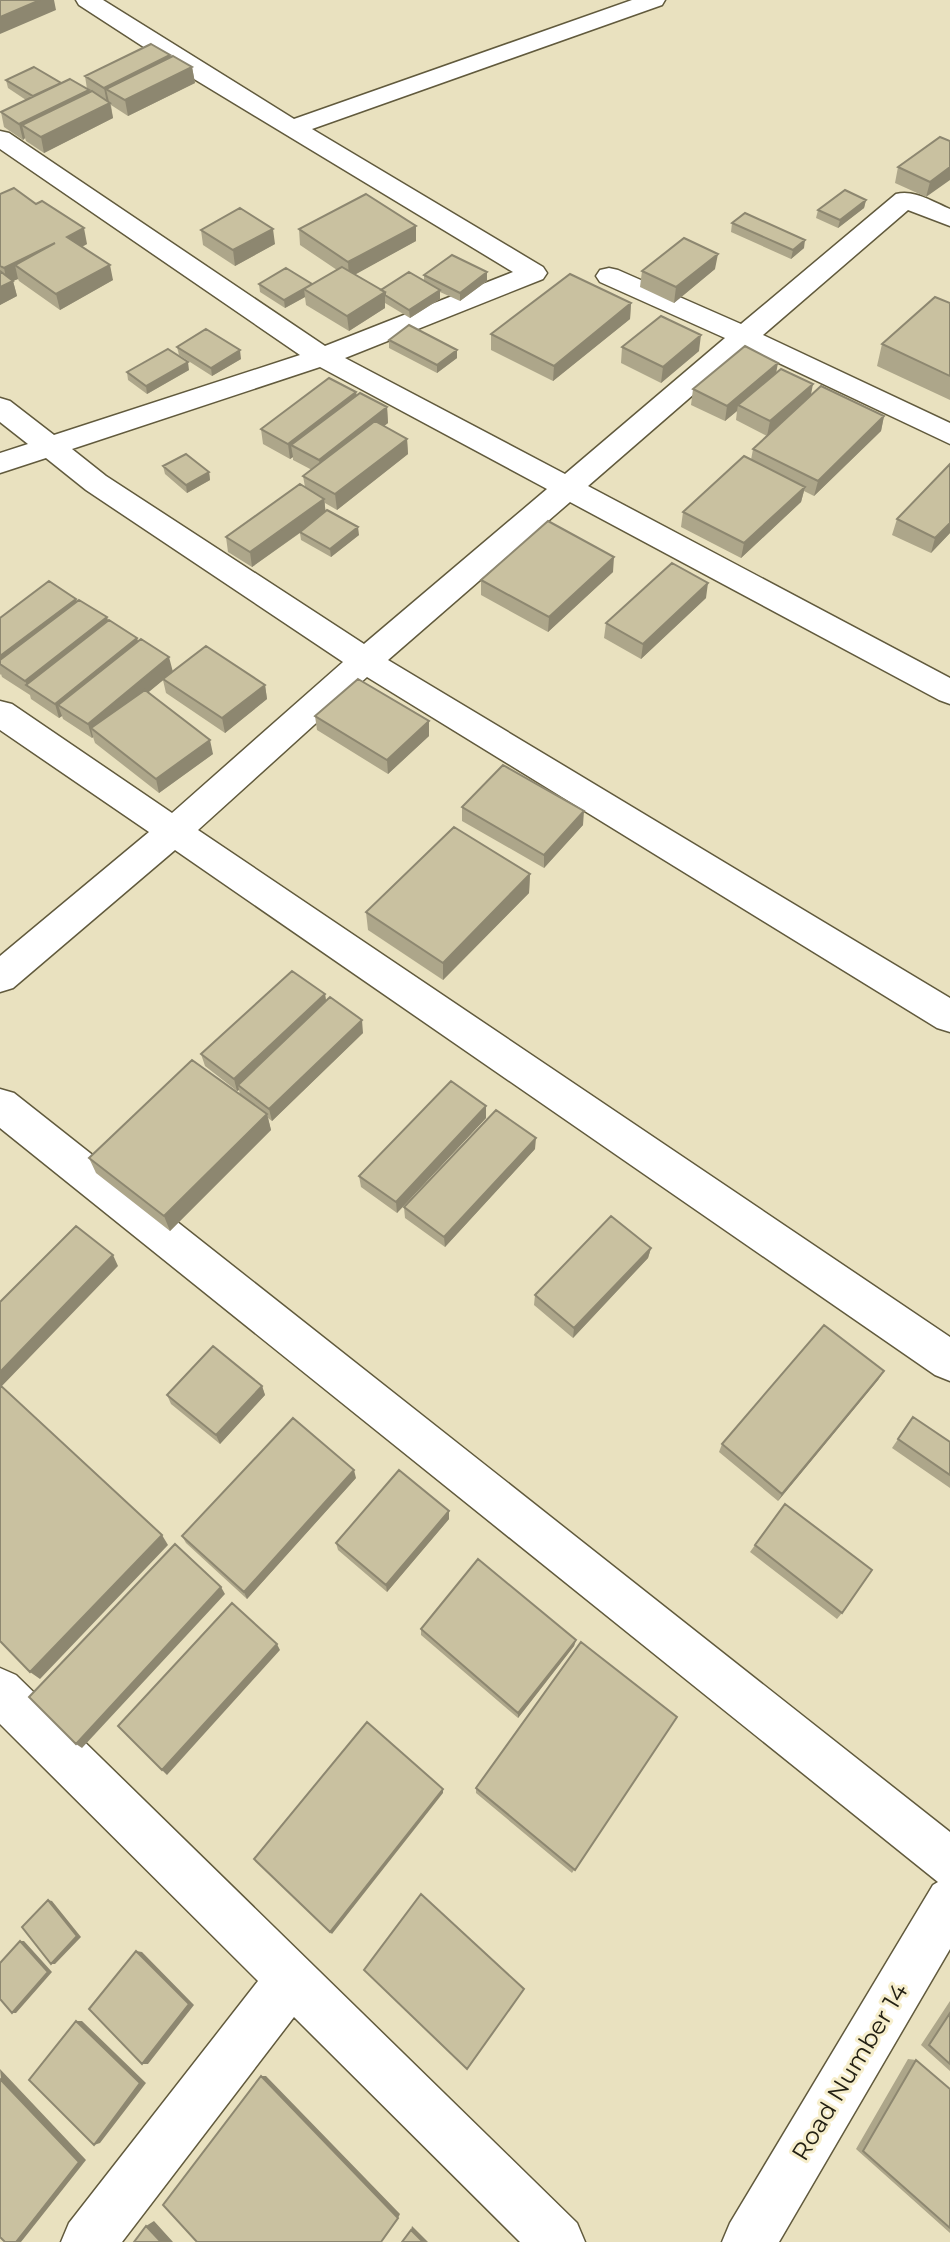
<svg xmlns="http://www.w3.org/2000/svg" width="950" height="2242" font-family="Montserrat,sans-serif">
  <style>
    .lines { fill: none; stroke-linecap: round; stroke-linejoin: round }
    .street-casing { stroke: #615a3d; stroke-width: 3 }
    .street { fill: #fff; fill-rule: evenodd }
    .wall { fill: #ada68a }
    .shaded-wall { fill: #8d8770 }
    .building { fill: #c9c1a0; stroke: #8d8770; stroke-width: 2 }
    .labels { text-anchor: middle; stroke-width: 6; stroke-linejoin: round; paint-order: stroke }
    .near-street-label { font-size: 24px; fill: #242114; stroke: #f6eecc }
  </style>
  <rect width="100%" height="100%" fill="#e9e1bf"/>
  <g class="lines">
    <g class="street-casing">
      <path id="street" d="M76,0H103L294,119L632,0H665L662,5L312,129L543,267L547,273L543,279L345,358L565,474L725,338L600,282L596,276L600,270L609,268L618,270L741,324L896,194C914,189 933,202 950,209V226L908,210L763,335L950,423V444L747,348L588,486L950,678V704L939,700L570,502L388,660L950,998V1032L937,1028L367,677L198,830L950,1337V1381L935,1375L175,850L13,988L0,992V956L149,832L0,730V701L12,704L172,813L343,662L86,490L46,458L0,473V453L28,444L0,422V398L10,401L54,435L300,355L0,149V131L9,133L325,346L513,272L176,68L79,5ZM320,367L547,489L364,644L106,476L72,449Z
        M0,1089L14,1093L950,1832V1949L779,2242H722L730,2223L933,1885L938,1882L0,1128Z
        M0,1668L16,1675L577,2223L585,2242H520L294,2017L122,2242H61L69,2223L258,1981L0,1724Z"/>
    </g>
    <use href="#street" class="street"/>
  </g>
  <path class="wall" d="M170,55L171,57L192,67L195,83L128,116L111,105L113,118L44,153L26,141L25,138L23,140L4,127L1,112L26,100L8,88L6,80L61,83L87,89L85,76Z
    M950,141L926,197L895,183L898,167Z
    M0,194L87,244L82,247L113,280L60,310L19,281L18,279L13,281L17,296L0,305Z
    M866,200L864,208L838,228L816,218L818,210Z
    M732,223L804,248L791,259L731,232Z
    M299,229L416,241L355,274L381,290L424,281V275L487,272V281L460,301L440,292V299L410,318L385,303V308L349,331L306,305L305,297L285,308L260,292L259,284H312L337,270L300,245Z
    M201,230L275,244L235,266L203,245Z
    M715,269L674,303L640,287L642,271Z
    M631,303L630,319L553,381L491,350V334Z
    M950,303V400L877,366L882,344Z
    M389,340L457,350V358L437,373L389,348Z
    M177,347L241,359L212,376L179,355Z
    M622,347L699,351L661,383L621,363Z
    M189,370L147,394L128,380L127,372Z
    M777,372L811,396L884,416L881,431L814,496L804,491L801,502L741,558L681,527L683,512L751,460L753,449L767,436L736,420L737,411L725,421L691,405L693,389Z
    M356,392L357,395L387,407L388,423L384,426L407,439L408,454L337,510L325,503V511L359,535L331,557L301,540L300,533L252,567L228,552L226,537L305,487L303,476L312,470L293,460V457L290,459L263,444L261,429Z
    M163,466L209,472L210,480L187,493L165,474Z
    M897,519L950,533L931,553L892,535Z
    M613,572L548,632L481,595V580Z
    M706,598L641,659L604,638L606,623Z
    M76,599L77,602L107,617L108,621L137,638L138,641L172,671L265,685L267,699L225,733L166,693L163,680L148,692L213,754L159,793L95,743L93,737L92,738L63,719L62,716L59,718L31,699L30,695L2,677L1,674L0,675V618Z
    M315,716L429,736L388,774L317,730Z
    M462,807L583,825L544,868L462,821Z
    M530,874L529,893L443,980L368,930L366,912Z
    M325,994L326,1002L363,1033L272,1121L268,1118L271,1130L170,1231L96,1173L89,1158L240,1095L239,1090L237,1091L205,1066L201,1054Z
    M486,1106V1118L397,1213L361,1187L359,1176Z
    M535,1149L445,1247L405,1218L404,1207Z
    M651,1248L648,1258L573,1338L534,1305L535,1295Z
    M884,1371L878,1380L778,1501L719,1452L722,1444Z
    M262,1386L265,1395L220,1444L171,1404L167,1395Z
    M913,1417L950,1442V1488L892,1448Z
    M356,1478L247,1599L186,1543L182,1536Z
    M449,1511V1519L387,1592L338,1550L336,1543Z
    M755,1545L842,1613L837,1619L750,1552Z
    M421,1629L576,1640L574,1646L518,1718L421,1635Z
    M677,1717L572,1873L476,1793V1788Z
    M950,2001V2071L921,2045Z
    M908,2059L916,2060L950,2089V2233L856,2149Z"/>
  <path class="shaded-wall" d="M40,0H54L56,10L0,34V17Z
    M170,55L173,71L106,89L109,102L107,103L104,88Z
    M192,67L195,83L128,116L125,100Z
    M89,90L92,106L22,125L25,138L23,140L19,124Z
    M110,103L113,118L44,153L41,137Z
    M950,167V180L926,197L930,182Z
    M866,200L864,208L838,228L840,220Z
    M416,226V241L349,278L348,262Z
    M84,228L87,244L71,252L67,237Z
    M273,229L275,244L235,266L233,250Z
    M805,240L804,248L791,259L793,250Z
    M55,243L15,265L18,279L13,281L17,296L0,305V287L7,283L4,268Z
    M718,254L715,269L674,303L676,287Z
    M110,265L113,280L60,310L56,294Z
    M487,272V281L460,301V293Z
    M312,284L304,289L305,297L285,308L284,300Z
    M440,290V299L410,318L409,310Z
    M385,292V308L349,331L347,316Z
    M631,303L630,319L553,381L554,366Z
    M701,335L699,351L661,383L663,367Z
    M240,350L241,359L212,376L211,368Z
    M457,350V358L437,373V365Z
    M188,362L189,370L147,394L146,386Z
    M778,363L775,379L738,405L737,411L725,421L727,406Z
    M813,384L810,400L767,436L770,421Z
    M356,392L357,408L291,445L293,457L290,459L288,444Z
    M387,407L388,423L321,475L319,460Z
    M884,416L881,431L814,496L818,481Z
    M407,439L408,454L337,510L335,494Z
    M209,472L210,480L187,493L186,485Z
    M805,487L801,502L741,558L744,543Z
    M324,499L326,514L252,567L250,552Z
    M950,523V533L931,553L935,538Z
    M358,527L359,535L331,557L330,549Z
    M614,557L613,572L548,632L549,617Z
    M708,583L706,598L641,659L643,644Z
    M76,599L80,614L0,664V656Z
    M107,617L111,632L27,685L25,681Z
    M137,638L141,653L58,705L62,716L59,718L55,704Z
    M169,657L173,672L98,734L91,728L93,737L92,738L88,724Z
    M265,685L267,699L225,733L222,718Z
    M429,721V736L388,774L387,760Z
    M210,740L213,754L159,793L156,779Z
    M584,811L583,825L544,868V855Z
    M530,874L529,893L443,980V963Z
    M325,994L327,1007L238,1085L239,1090L237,1091L234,1079Z
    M362,1020L363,1033L272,1121L269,1109Z
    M486,1106V1118L397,1213L396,1202Z
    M267,1114L271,1130L170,1231L164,1216Z
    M536,1138L535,1149L445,1247L444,1237Z
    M651,1248L648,1258L573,1338L574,1328Z
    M113,1255L118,1266L0,1388V1372Z
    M884,1371L878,1380L778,1501L782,1494Z
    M262,1386L265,1395L220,1444L216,1435Z
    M354,1470L356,1478L247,1599L244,1592Z
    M449,1511V1519L387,1592L386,1585Z
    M162,1535L168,1545L40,1679L30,1672Z
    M221,1587L225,1594L82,1748L76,1744Z
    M576,1640L574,1646L518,1718V1713Z
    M277,1644L280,1650L167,1775L162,1770Z
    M443,1789V1793L332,1934L330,1932Z
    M48,1900L52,1901L81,1937L55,1964H51Z
    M20,1941H24L52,1972L16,2013H12Z
    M136,1951L142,1952L194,2005L148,2064H142Z
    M76,2021H82L146,2083L100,2143L94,2145Z
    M0,2069L86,2160L21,2242H16Z
    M261,2076H266L400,2214L398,2218Z
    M154,2221L173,2242H161L146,2226Z
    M412,2226L428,2242H423L411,2230Z"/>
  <path class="building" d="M0,0H40L0,17Z
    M151,44L170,55L104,88L85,76Z
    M173,56L192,67L125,100L106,89Z
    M34,67L61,83L33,96L6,80Z
    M70,79L89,90L19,124L1,112Z
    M92,91L110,103L41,137L22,125Z
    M940,137L950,141V167L930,182L898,167Z
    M14,188L36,204L42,201L84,228L67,237L110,265L56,294L15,265L55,243L4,268L0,266V194Z
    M845,190L866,200L840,220L818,210Z
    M366,194L416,226L348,262L299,229Z
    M240,208L273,229L233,250L201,230Z
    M745,213L805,240L793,250L732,223Z
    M684,238L718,254L676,287L642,271Z
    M452,255L487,272L460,293L424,275Z
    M342,267L385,292L347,316L304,289Z
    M286,268L312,284L284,300L259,284Z
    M0,271L13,281L0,287Z
    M409,272L440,290L409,310L385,295V292L381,290Z
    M570,274L631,303L554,366L491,334Z
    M935,297L950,303V376L882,344Z
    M661,316L701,335L663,367L622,347Z
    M409,325L457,350L437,365L389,340Z
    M206,329L240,350L211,368L177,347Z
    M745,346L778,363L727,406L693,389Z
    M168,349L188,362L146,386L127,372Z
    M781,369L813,384L770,421L738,405Z
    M329,378L356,392L288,444L261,429Z
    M821,386L884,416L818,481L753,449Z
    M360,393L387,407L319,460L291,445Z
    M375,421L407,439L335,494L303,476Z
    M186,454L209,472L186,485L163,466Z
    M744,456L805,487L744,543L683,512Z
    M950,464V523L935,538L897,519Z
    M300,484L324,499L250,552L226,537Z
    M327,510L358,527L330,549L300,532Z
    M548,521L614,557L549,617L481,580Z
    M672,563L708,583L643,644L606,623Z
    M49,581L76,599L0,656V618Z
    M79,600L107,617L25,681L0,664V660Z
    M109,620L137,638L55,704L26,685Z
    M141,639L169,657L88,724L58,705Z
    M206,646L265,685L222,718L163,679Z
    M358,679L429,721L387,760L315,716Z
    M145,690L210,740L156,779L91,728Z
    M503,765L584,811L544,855L462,807Z
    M454,827L530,874L443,963L366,912Z
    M292,971L325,994L234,1079L201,1054Z
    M330,997L362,1020L269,1109L238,1085Z
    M192,1060L267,1114L164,1216L89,1158Z
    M451,1081L486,1106L396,1202L359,1176Z
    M496,1110L536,1138L444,1237L404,1207Z
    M611,1216L651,1248L574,1328L535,1295Z
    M76,1226L113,1255L0,1372V1302Z
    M824,1325L884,1371L782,1494L722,1444Z
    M213,1346L262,1386L216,1435L167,1395Z
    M0,1385L162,1535L30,1672L0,1641Z
    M913,1417L950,1442V1475L898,1439Z
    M293,1418L354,1470L244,1592L182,1536Z
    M399,1470L449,1511L386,1585L336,1543Z
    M785,1504L872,1570L842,1613L755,1545Z
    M175,1544L221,1587L76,1744L29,1697Z
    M478,1559L576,1640L518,1713L421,1629Z
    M232,1603L277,1644L162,1770L118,1726Z
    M581,1642L677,1717L575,1870L476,1788Z
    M367,1722L443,1789L330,1932L254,1859Z
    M421,1894L524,1989L467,2069L364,1970Z
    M48,1900L77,1936L51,1964L22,1927Z
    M20,1941L48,1972L12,2013L0,1999V1963Z
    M136,1951L189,2004L142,2064L89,2009Z
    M950,2013V2064L929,2045Z
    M76,2021L140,2083L94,2145L29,2080Z
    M916,2060L950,2089V2228L863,2151Z
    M261,2076L398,2218L381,2242H197L163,2205Z
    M0,2079L79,2162L16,2242H5L0,2237Z
    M146,2226L161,2242H134Z
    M411,2230L423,2242H402Z"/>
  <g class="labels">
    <g class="near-street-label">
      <text transform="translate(850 2072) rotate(-59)" y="8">Road Number 14</text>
    </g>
  </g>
</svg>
